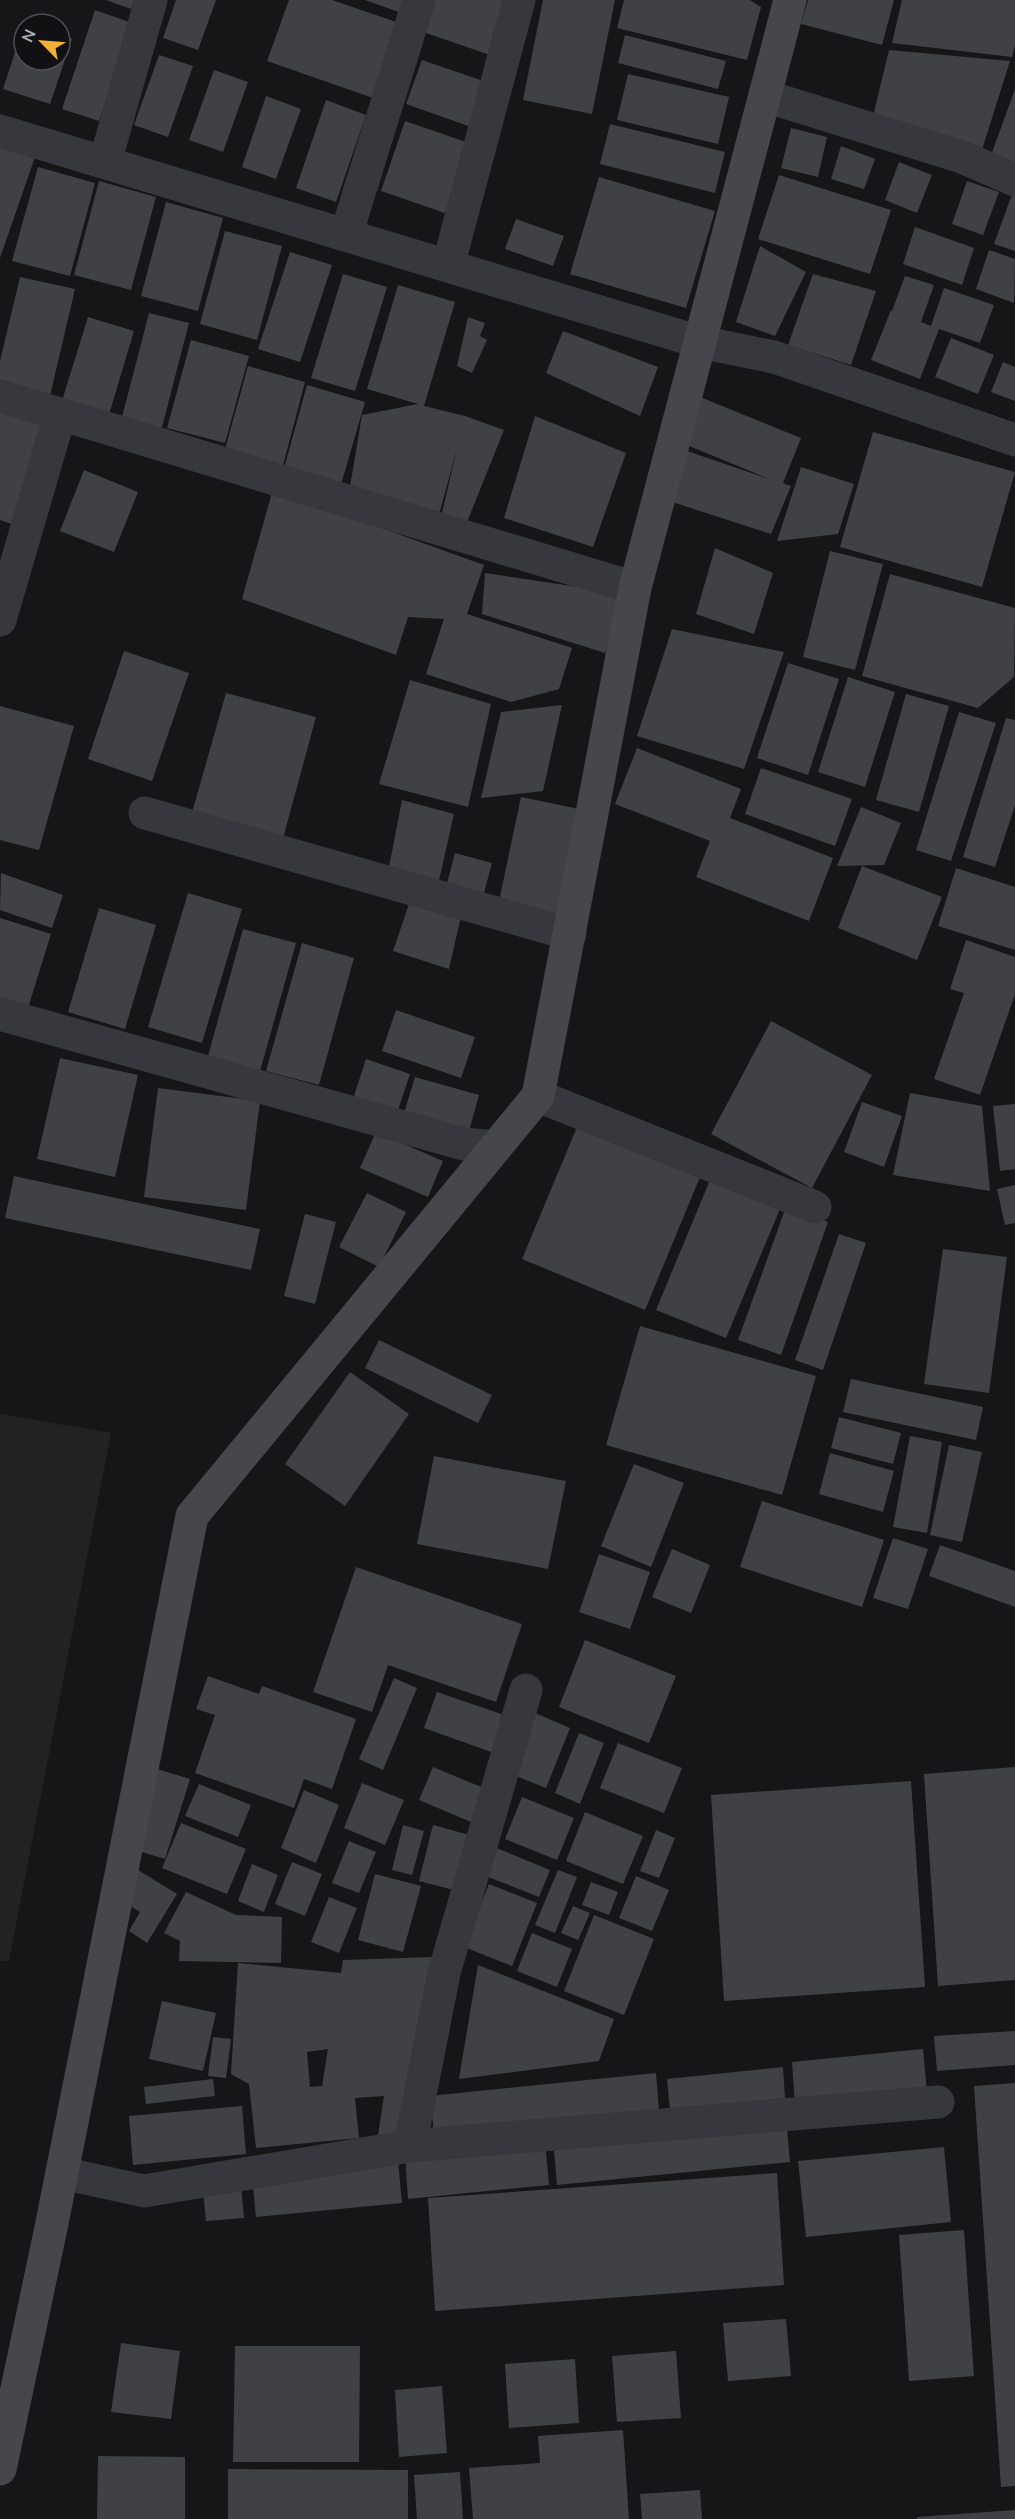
<svg xmlns="http://www.w3.org/2000/svg" width="1015" height="2519" font-family="'Nunito Sans',sans-serif">
  <style>
    .built { fill: #222225 }
    .building { fill: #404145; fill-rule: evenodd }
    .lines { fill: none; stroke-linecap: round; stroke-linejoin: round }
    .street { stroke: #37383d; stroke-width: 33 }
    .secondary { stroke: #45474d; stroke-width: 33 }
  </style>
  <rect width="100%" height="100%" fill="#161618"/>
  <path class="built" d="M0,1414L111,1433L9,1961H0Z"/>
  <path class="building" d="M106,0H134L131,9Z
    M176,0H216L198,50L163,38Z
    M289,0H332L399,23L373,98L267,61Z
    M365,0H413L407,15Z
    M434,0H510L490,55L423,32Z
    M543,0H615L592,114L523,100Z
    M624,0H750L761,7L747,60L617,28Z
    M808,0H894L882,45L801,24Z
    M902,0H1015V45L1012,57L892,43Z
    M95,10L132,23L99,121L62,109Z
    M24,25V60H60V35L72,39L50,104L3,89Z
    M625,35L726,61L718,89L618,63Z
    M889,50L1010,61L974,175L868,137Z
    M159,55L193,66L168,137L134,125Z
    M422,60L489,83L474,128L406,104Z
    M214,70L248,82L223,152L189,140Z
    M628,74L729,97L718,144L617,120Z
    M1015,89V167L990,158Z
    M266,96L301,109L276,179L242,167Z
    M326,100L366,115L336,202L296,188Z
    M405,121L469,143L445,213L381,191Z
    M610,124L725,152L715,193L600,164Z
    M791,128L827,137L818,177L781,168Z
    M0,145L35,157L0,258Z
    M841,146L875,159L864,189L831,179Z
    M899,162L932,175L917,213L885,200Z
    M38,167L95,183L70,276L12,261Z
    M779,175L891,210L870,274L758,239Z
    M599,177L715,211L686,308L570,274Z
    M99,181L156,197L131,290L74,275Z
    M967,181L999,192L983,235L952,224Z
    M1015,186V251L994,244Z
    M166,202L223,218L198,311L141,296Z
    M516,219L564,236L553,266L505,249Z
    M915,227L974,248L962,285L903,264Z
    M225,231L282,246L257,340L200,324Z
    M760,246L806,272L775,336L736,322Z
    M989,250L1015,259L1014,303L976,289Z
    M290,252L332,265L300,362L258,349Z
    M343,274L387,287L355,391L311,378Z
    M813,274L876,291L851,365L788,345Z
    M905,276L934,285L921,322L931,326L944,288L994,305L980,343L939,329L920,379L871,360L891,310L892,311Z
    M20,277L75,289L50,396L0,384V361Z
    M398,285L455,302L424,406L465,416L504,430L465,527L439,526L457,449L437,522L346,511L362,415L418,404L367,389Z
    M149,313L189,323L161,431L121,421Z
    M88,317L134,331L108,418L61,404Z
    M468,317L485,323L480,336L487,340L472,373L457,366Z
    M563,331L658,367L640,416L546,373Z
    M951,338L994,355L978,394L935,377Z
    M191,340L249,356L225,443L167,428Z
    M1003,362L1015,367V401L991,392Z
    M248,366L305,382L282,469L224,453Z
    M307,385L365,402L340,488L283,472Z
    M700,397L801,438L783,483L791,486L771,534L663,499L684,450L772,480L682,443Z
    M0,409L46,424L12,524L0,520Z
    M535,416L626,453L593,547L504,518Z
    M873,432L1015,472L982,587L840,547Z
    M801,467L854,484L838,534L777,541Z
    M84,470L138,492L114,552L60,531Z
    M273,489L484,565L467,614L572,648L559,689L511,702L426,674L444,619L408,617L396,655L242,599Z
    M715,548L773,573L754,634L696,614Z
    M830,551L883,564L855,670L803,657Z
    M485,573L625,594L605,653L482,614Z
    M890,574L1015,608L1014,677L978,708L862,676Z
    M672,629L784,652L744,769L637,736Z
    M124,651L189,673L152,781L88,759Z
    M788,663L839,679L808,775L757,758Z
    M848,677L895,692L865,787L818,772Z
    M410,680L491,704L468,807L379,784Z
    M226,693L316,717L282,842L191,816Z
    M906,694L949,706L919,812L876,800Z
    M562,705L543,791L481,798L501,712Z
    M0,706L74,726L39,850L0,840Z
    M959,712L996,723L951,861L916,850Z
    M1006,718L1015,720V805L995,867L963,857Z
    M637,748L741,789L730,818L833,858L809,921L696,877L710,841L615,804Z
    M761,768L852,799L835,846L745,814Z
    M521,797L584,810L561,919L498,906Z
    M402,800L454,814L437,889L388,872Z
    M861,807L901,823L884,865L837,866Z
    M455,853L492,863L482,900L445,891Z
    M862,866L942,897L917,960L838,928Z
    M956,868L1015,887V950L938,926Z
    M1,873L63,895L52,928L0,910Z
    M188,893L242,909L202,1043L148,1027Z
    M410,901L462,912L449,969L393,951Z
    M99,908L156,925L125,1029L68,1012Z
    M0,918L51,934L27,1011L0,1003Z
    M243,929L296,943L260,1071L208,1056Z
    M966,940L1015,957V994L980,1095L934,1079L964,993L950,989Z
    M302,943L354,958L319,1085L266,1071Z
    M396,1010L475,1037L461,1078L382,1051Z
    M771,1021L872,1075L812,1188L711,1134Z
    M60,1058L138,1075L115,1177L37,1159Z
    M366,1059L410,1074L396,1116L352,1102Z
    M415,1077L479,1095L469,1131L404,1113Z
    M158,1088L260,1101L246,1210L144,1197Z
    M910,1093L982,1106L990,1191L893,1175Z
    M862,1102L902,1116L884,1167L844,1152Z
    M1015,1104V1169L1000,1171L993,1106Z
    M577,1127L700,1177L645,1310L522,1259Z
    M376,1132L443,1161L428,1197L360,1168Z
    M14,1176L260,1229L251,1270L5,1218Z
    M710,1180L780,1209L726,1338L656,1310Z
    M1015,1185V1223L1005,1225L997,1189Z
    M367,1193L406,1212L379,1267L339,1247Z
    M786,1207L828,1222L781,1355L738,1340Z
    M305,1214L336,1222L315,1304L284,1296Z
    M839,1234L866,1243L823,1370L795,1360Z
    M943,1249L1007,1257L989,1393L924,1384Z
    M640,1326L816,1376L782,1495L606,1445Z
    M379,1340L492,1395L478,1423L365,1368Z
    M350,1372L409,1414L345,1506L285,1464Z
    M851,1379L983,1407L976,1440L843,1412Z
    M839,1417L901,1433L893,1464L831,1448Z
    M910,1436L942,1442L927,1533L893,1527Z
    M949,1445L982,1452L962,1542L930,1535Z
    M830,1453L894,1471L883,1512L819,1494Z
    M434,1456L566,1481L548,1569L417,1544Z
    M634,1464L684,1483L651,1567L601,1546Z
    M762,1501L884,1540L862,1607L740,1567Z
    M893,1538L928,1549L908,1609L873,1598Z
    M940,1545L1015,1571V1607L929,1576Z
    M672,1549L710,1565L691,1613L652,1597Z
    M599,1554L650,1572L630,1629L579,1612Z
    M356,1567L522,1624L496,1702L388,1665L372,1712L313,1692Z
    M585,1640L676,1676L649,1743L559,1707Z
    M208,1676L259,1694L262,1686L356,1719L332,1789L304,1779L294,1808L195,1773L215,1715L196,1709Z
    M394,1678L417,1688L383,1770L359,1759Z
    M437,1692L507,1716L494,1753L424,1728Z
    M535,1713L570,1728L546,1788L511,1774Z
    M579,1733L604,1743L580,1804L555,1793Z
    M618,1743L682,1768L664,1813L600,1788Z
    M433,1767L486,1789L471,1822L419,1800Z
    M1015,1767V1980L938,1986L924,1774Z
    M157,1769L190,1779L165,1859L132,1849Z
    M911,1781L925,1987L724,2001L711,1795Z
    M362,1783L404,1800L385,1845L344,1828Z
    M199,1784L251,1805L238,1837L185,1816Z
    M304,1790L339,1805L316,1863L281,1848Z
    M522,1797L574,1818L557,1860L505,1839Z
    M585,1812L643,1836L623,1884L566,1861Z
    M181,1823L246,1849L227,1894L162,1868Z
    M403,1825L424,1831L412,1875L392,1870Z
    M433,1825L473,1836L458,1891L419,1881Z
    M656,1830L675,1838L659,1878L640,1871Z
    M349,1841L376,1852L359,1893L332,1883Z
    M494,1847L550,1870L539,1897L483,1875Z
    M292,1862L322,1874L305,1916L275,1904Z
    M252,1864L278,1875L264,1912L238,1901Z
    M138,1870L177,1894L147,1943L129,1931L140,1912L120,1900Z
    M558,1870L577,1877L555,1933L535,1925Z
    M375,1874L421,1886L403,1952L358,1940Z
    M636,1876L669,1890L652,1931L619,1918Z
    M591,1882L618,1892L609,1915L582,1905Z
    M489,1884L537,1903L512,1966L464,1947Z
    M186,1892L236,1915L282,1917L281,1963L179,1961L180,1941L164,1933Z
    M329,1897L357,1908L339,1953L311,1942Z
    M573,1906L590,1913L578,1940L561,1933Z
    M594,1915L654,1939L624,2015L564,1991Z
    M532,1933L572,1949L557,1987L517,1971Z
    M433,1957L405,2132L378,2135L384,2096L355,2098L359,2138L256,2148L249,2084L231,2074L238,1963L341,1973L343,1960ZM328,2049L322,2086L310,2087L307,2052Z
    M478,1965L614,2019L599,2061L459,2079Z
    M162,2001L216,2013L203,2071L149,2059Z
    M1015,2031V2065L937,2071L934,2036Z
    M213,2037L231,2039L226,2078L208,2076Z
    M923,2049L927,2092L795,2105L792,2062Z
    M783,2067L785,2098L670,2110L667,2079Z
    M656,2073L659,2111L434,2134L430,2096Z
    M213,2079L215,2096L146,2104L144,2087Z
    M1015,2083V2486L1001,2487L974,2086Z
    M242,2106L246,2154L133,2165L129,2116Z
    M786,2116L790,2162L557,2185L553,2139Z
    M545,2142L549,2185L408,2199L405,2156Z
    M944,2147L951,2222L806,2237L798,2161Z
    M398,2162L402,2203L256,2217L252,2177Z
    M777,2173L784,2285L435,2311L428,2198Z
    M241,2185L244,2218L206,2221L203,2189Z
    M964,2230L974,2376L909,2381L899,2235Z
    M786,2319L791,2376L728,2381L723,2323Z
    M121,2343L180,2351L171,2419L111,2412Z
    M235,2346H360L359,2462H233Z
    M676,2351L681,2418L617,2422L612,2356Z
    M575,2359L579,2423L509,2428L505,2364Z
    M442,2386L447,2453L399,2457L395,2390Z
    M623,2430L629,2519H473L469,2468L540,2463L538,2436Z
    M98,2456L185,2457V2519H97Z
    M228,2469L408,2470V2519H228Z
    M460,2472L463,2519H417L414,2475Z
    M700,2490L702,2519H642L640,2494Z
    M1015,2510V2519H917V2517Z"/>
  <g class="lines">
    <path class="street" d="M765,96L962,157L1015,180
      M0,131L700,342L774,357L1015,440
      M105,162L151,0
      M346,235L419,0
      M448,266L519,0
      M0,396L60,414
      M0,620L60,414L635,588
      M145,813L570,934
      M0,1014L464,1144L496,1147
      M538,1096L815,1207
      M410,2146L444,1973L526,1690
      M62,2173L144,2191L410,2146L938,2102"/>
    <path class="secondary" d="M0,2469L51,2228L192,1516L538,1096L635,588L790,0"/>
  </g>
  <g transform="translate(42 42) rotate(295)"><circle r="28" fill="#111113" stroke="#4d4f55" stroke-width="1.5"/>
  <path d="M0-4.5L10 22L0 15L-10 22Z" fill="#f2b134"/>
  <text y="-9" font-size="16" font-weight="bold" text-anchor="middle" fill="#a8adb8">N</text>
  </g>
</svg>
